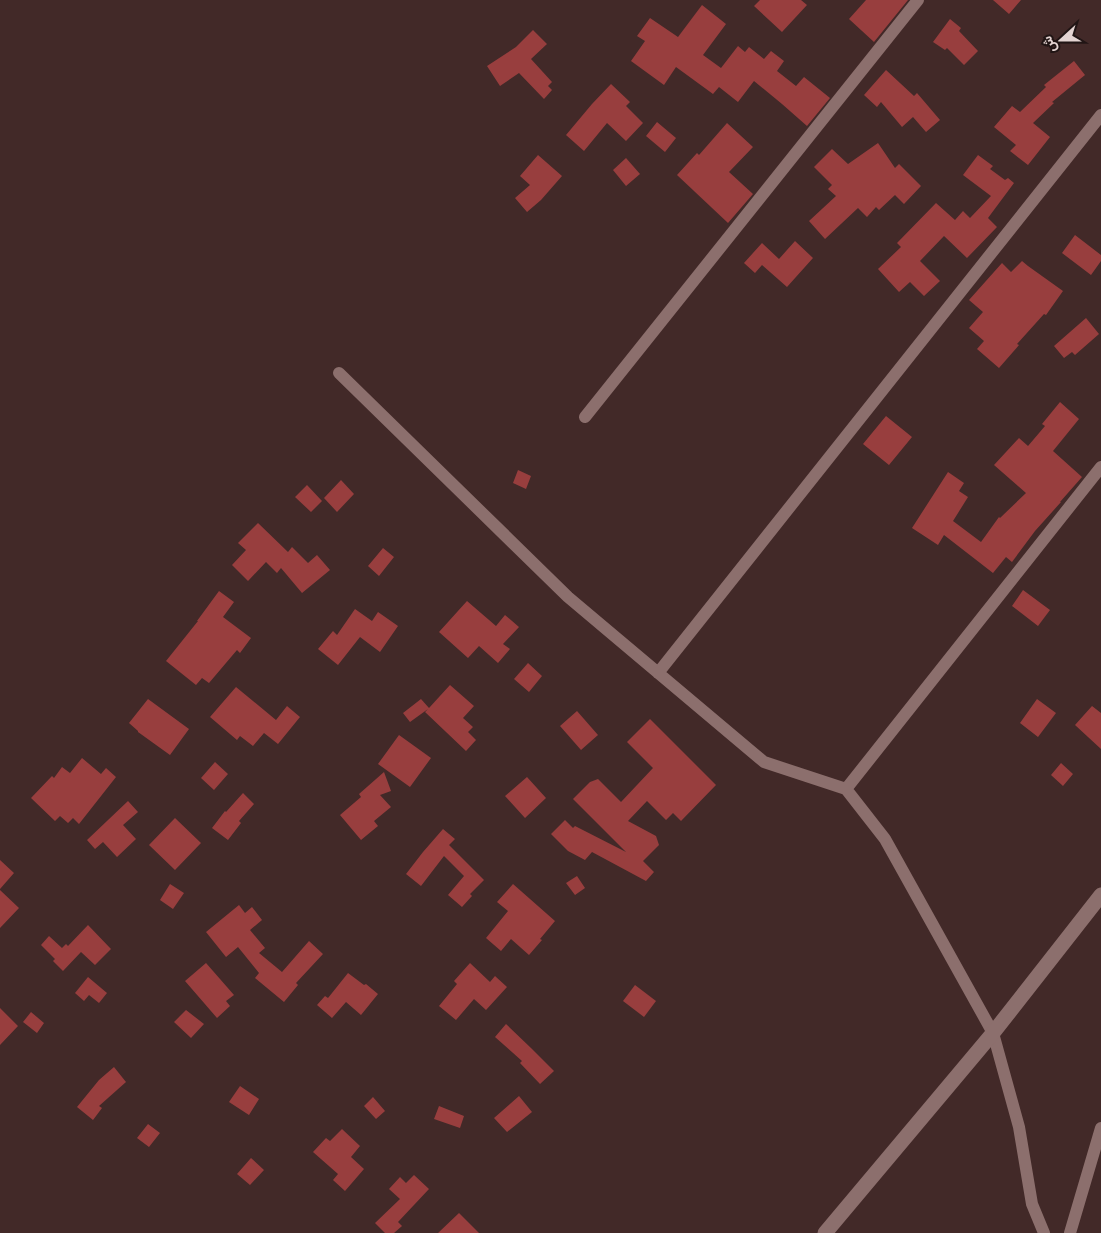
<svg xmlns="http://www.w3.org/2000/svg" width="1101" height="1233" font-family="'Nunito Sans',Vazirmatn,sans-serif">
  <style>
    .building { fill: #983e3e }
    .lines { fill: none; stroke-linecap: round; stroke-linejoin: round }
    .street { stroke: #8c6f6d; stroke-width: 12 }
    .secondary { stroke: #8c6f6d; stroke-width: 15 }
  </style>
  <rect width="100%" height="100%" fill="#422928"/>
  <path class="building" d="M760,0H801L807,5L782,32L754,6Z
    M866,0H908L874,42L849,19Z
    M993,0H1021L1009,14Z
    M702,5L726,24L703,55L721,68L738,46L745,52L749,47L764,59L771,51L784,61L777,71L796,86L804,77L830,98L807,126L782,104L754,81L738,102L719,87L713,94L676,67L664,85L631,61L645,41L637,36L650,18L678,37Z
    M950,19L961,28L959,31L978,51L964,65L947,48L945,50L933,42Z
    M533,30L547,44L531,59L552,82L548,86L552,90L544,99L519,73L500,86L487,66L516,47Z
    M1074,61L1085,75L1052,102L1054,103L1033,123L1050,137L1028,165L1010,151L1016,145L994,127L1012,106L1020,112L1046,87L1044,85Z
    M886,70L914,96L917,93L940,120L926,132L913,117L902,127L881,102L877,107L864,95Z
    M611,84L630,102L626,106L643,123L626,141L607,123L584,151L566,135L592,104Z
    M657,122L676,138L665,152L646,136Z
    M727,123L753,147L729,172L753,194L728,223L677,175L697,153L699,155Z
    M878,143L895,168L899,164L921,186L904,204L895,195L879,210L876,207L867,217L858,208L825,239L809,221L836,196L828,189L832,185L814,167L832,149L848,164Z
    M538,155L562,176L541,200L527,212L515,198L530,185L520,176Z
    M978,155L993,166L990,169L1005,180L1008,178L1014,183L988,218L997,227L967,258L944,236L920,261L940,281L924,296L910,282L899,292L878,269L901,247L897,243L936,203L955,220L963,211L970,218L991,196L963,175Z
    M626,158L640,174L626,186L613,170Z
    M1075,235L1101,255V261L1091,275L1062,253Z
    M795,241L813,258L787,287L762,265L755,273L744,263L762,243L779,259Z
    M1022,261L1028,266L1063,291L1046,315L1044,314L1017,344L1019,345L999,368L977,349L984,341L969,328L983,312L969,300L1002,263L1011,272Z
    M1086,318L1099,334L1075,355L1072,352L1064,358L1054,346Z
    M1060,402L1079,419L1053,451L1082,477L1060,502H1061L1035,531L1012,562L1006,557L993,573L944,535L938,545L912,528L948,472L964,483L959,491L968,497L953,521L981,542L999,517L1000,518L1026,493L994,465L1019,438L1028,446L1045,426L1042,424Z
    M886,416L912,437L889,465L863,444Z
    M518,470L531,476L526,489L513,483Z
    M341,480L354,494L337,512L324,498Z
    M307,485L322,501L311,512L295,497Z
    M258,523L288,552L292,547L308,563L317,555L330,570L302,593L281,568L277,573L266,562L248,581L232,565L246,550L238,543Z
    M383,548L394,557L379,576L368,566Z
    M1023,590L1050,610L1038,626L1012,606Z
    M219,591L234,602L223,617L251,638L240,653L237,650L209,683L202,678L196,685L166,661L198,621H197Z
    M467,601L496,626L505,615L519,627L503,644L510,649L498,663L479,646L468,658L439,632Z
    M355,609L372,621L378,612L398,626L380,652L360,637L338,665L318,649L333,631L337,635Z
    M528,663L542,676L529,692L514,679Z
    M450,685L474,706L463,718L473,727L468,732L476,740L466,751L425,712L428,709L410,722L403,713L421,699L429,708Z
    M236,687L276,720L287,706L300,717L278,744L264,733L253,746L240,736L237,740L210,717Z
    M148,699L189,729L170,755L138,732V731L129,723Z
    M1037,699L1056,713L1038,737L1020,723Z
    M1092,706L1101,713V749L1075,725Z
    M577,711L598,735L581,750L560,726Z
    M650,719L716,785L681,821L673,813L666,820L647,801L628,821L656,836L659,845L643,861L654,872L646,881L592,852L585,860L568,851L551,834L565,820L573,828L575,826L626,852L573,799L590,782L598,779L621,802L653,768L627,742Z
    M399,735L431,758L410,787L378,764Z
    M82,758L101,774L106,768L116,777L79,824L73,818L68,823L60,816L55,821L31,798L52,776L54,778L62,767L70,773Z
    M215,762L228,774L214,790L201,778Z
    M1061,763L1073,774L1063,786L1051,775Z
    M384,772L391,791L380,795L391,807L374,821L378,826L361,840L340,815L361,797L359,794Z
    M527,777L546,798L525,818L505,796Z
    M243,793L254,804L239,821L241,823L228,840L212,828L225,811L226,812Z
    M128,801L138,812L123,825L136,839L117,857L103,842L95,849L87,840Z
    M175,818L201,843L175,870L149,845Z
    M443,829L455,839L449,845L484,880L470,894L472,896L462,907L448,895L464,876L444,856L421,886L406,874L423,852Z
    M0,860L14,873L0,889Z
    M577,876L585,888L575,895L566,883Z
    M170,884L184,893L173,909L160,900Z
    M513,884L555,921L540,939L542,940L529,955L511,939L501,951L486,938L508,911L497,902Z
    M0,890L19,908L0,928Z
    M239,905L245,913L252,907L262,920L250,930L265,948L259,953L282,972L309,941L323,954L296,983L298,985L284,1002L255,978L259,973L238,947L226,957L206,932Z
    M88,925L111,949L95,965L81,952L63,971L53,961L55,959L41,945L49,936L62,948L66,944L68,946Z
    M206,963L234,995L226,1001L230,1006L217,1018L185,981Z
    M470,963L490,982L495,976L507,987L486,1010L474,999L456,1020L439,1006L457,984L454,981Z
    M348,973L364,985L366,984L378,994L361,1015L346,1002L332,1018L317,1005L325,996L328,998Z
    M88,977L107,993L99,1003L89,995L84,1001L75,993Z
    M635,985L656,1001L644,1017L623,1001Z
    M0,1008L18,1026L0,1045Z
    M186,1010L204,1024L191,1038L174,1022Z
    M31,1012L44,1023L37,1033L23,1022Z
    M506,1024L531,1048L554,1071L540,1084L520,1063L522,1061L495,1037Z
    M114,1067L126,1082L99,1106L102,1108L93,1120L77,1107L99,1080Z
    M240,1086L259,1099L249,1115L229,1102Z
    M519,1096L532,1112L507,1132L494,1118Z
    M373,1097L385,1111L376,1119L364,1106Z
    M439,1106L464,1116L460,1128L434,1119Z
    M148,1124L160,1133L149,1147L137,1138Z
    M342,1129L360,1146L351,1157L364,1169L345,1191L333,1180L338,1174L313,1152L326,1138L330,1141Z
    M251,1158L264,1170L250,1185L237,1174Z
    M414,1175L429,1189L398,1222L402,1226L394,1233H385L375,1223L400,1199L389,1189L400,1177L406,1183Z
    M459,1213L479,1233H438Z"/>
  <g class="lines">
    <path class="street" d="M339,373L568,597L764,762L846,789L885,839L993,1033L1019,1127L1032,1204L1044,1233
      M585,417L918,0
      M658,673L1101,115
      M846,789L1101,467
      M1070,1233L1101,1128"/>
    <path class="secondary" d="M825,1233L993,1033L1101,895"/>
  </g>
  <g transform="translate(1061 40) rotate(249)" stroke="#211515" stroke-width="4" paint-order="stroke">
  <path d="M0-4L9 19L0 12L-9 19Z" fill="#e4d4d2"/>
  <text y="-8" font-size="14" font-weight="bold" text-anchor="middle" fill="#e4d4d2">ش</text>
  </g>
</svg>
